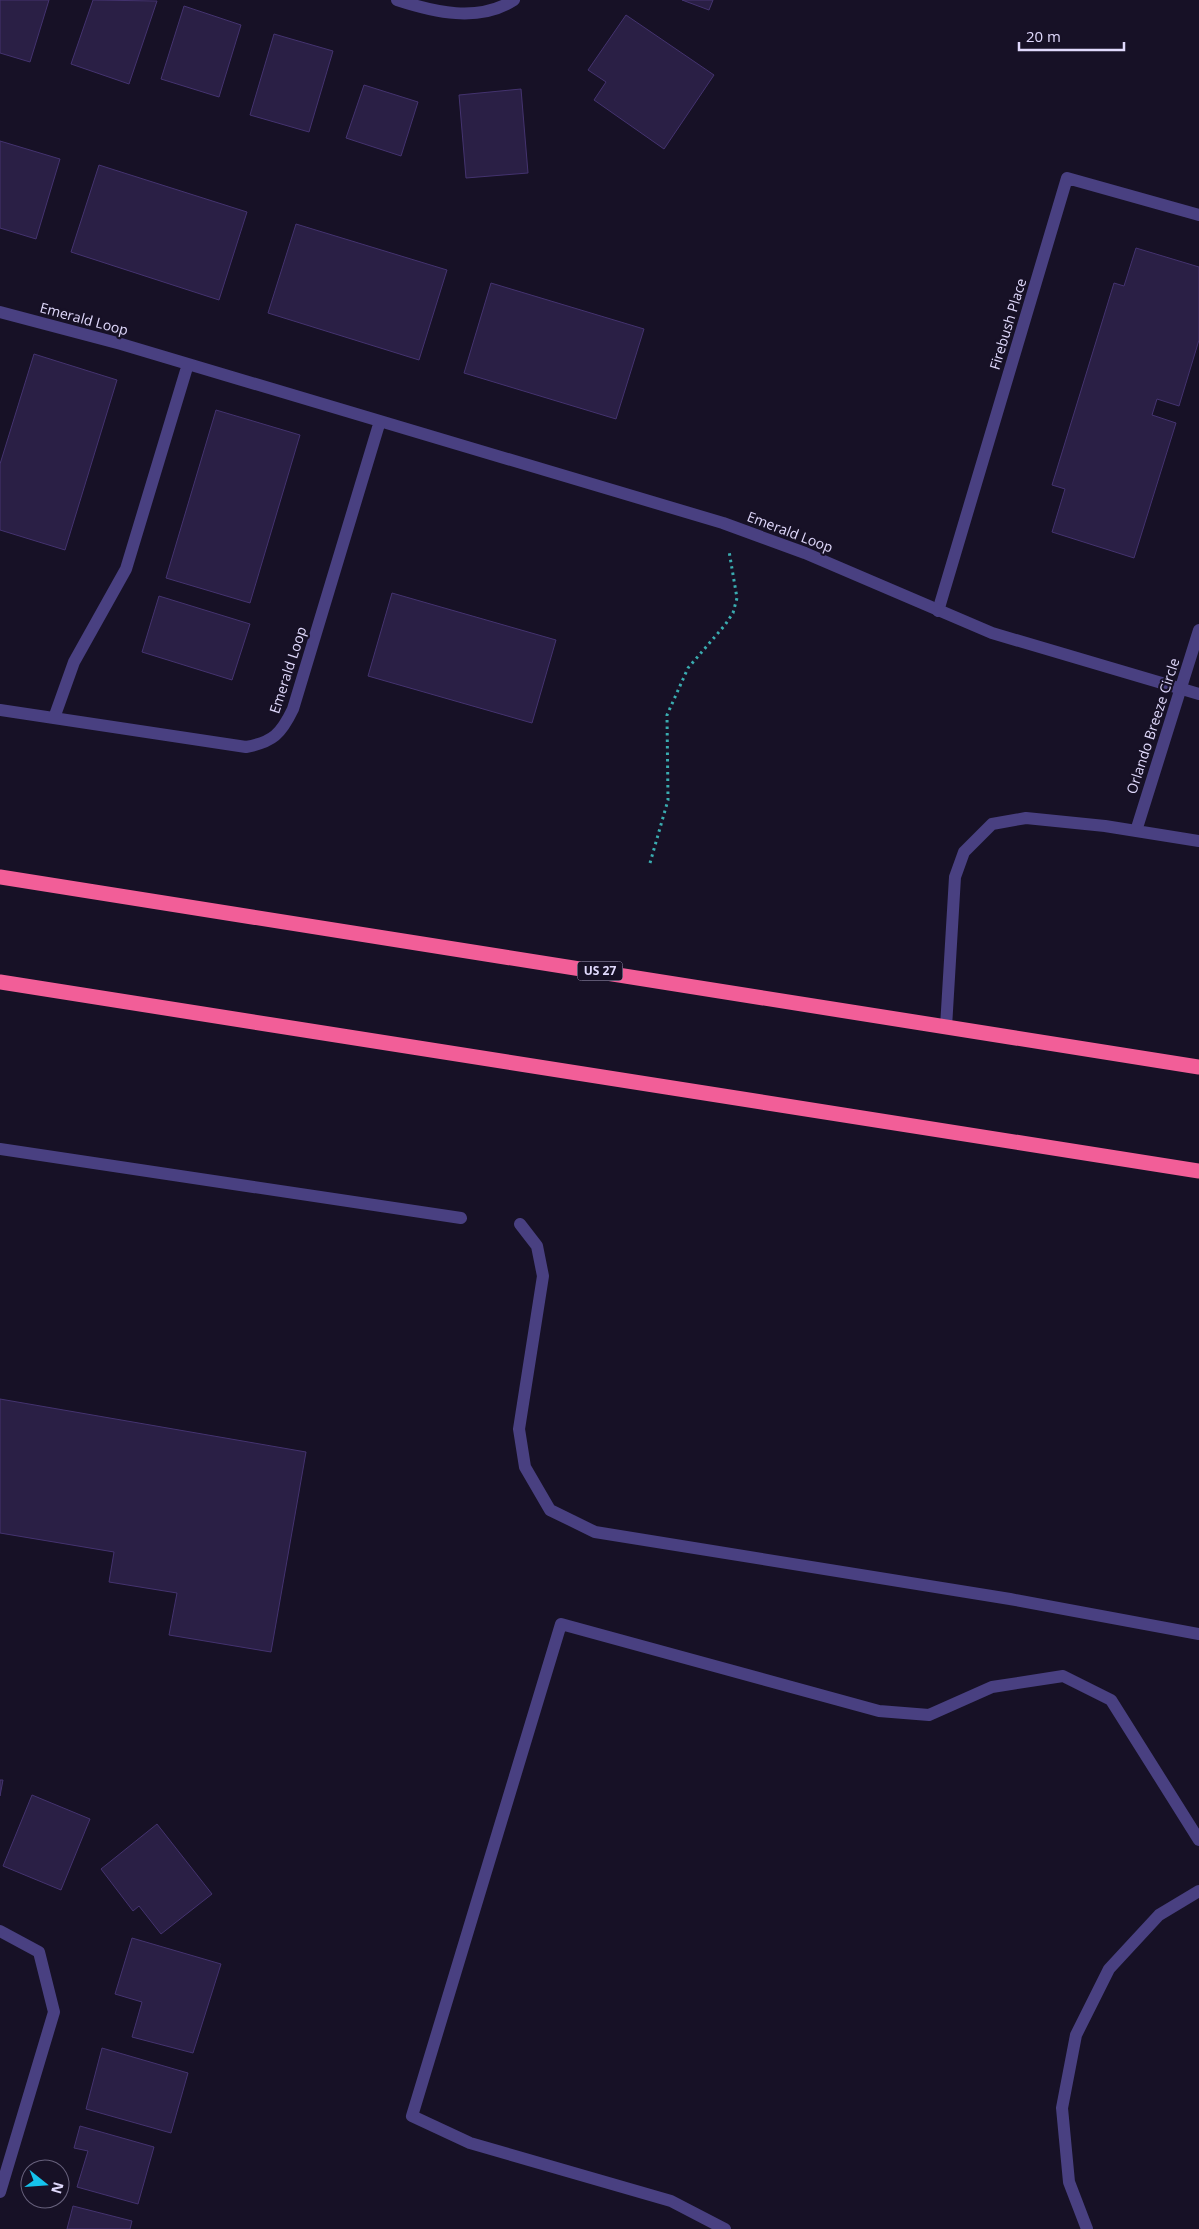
<svg xmlns="http://www.w3.org/2000/svg" width="1199" height="2229" font-family="'Open Sans',sans-serif">
  <style>
    .building { fill: #2a1f45; stroke: #44336f }
    .lines { fill: none; stroke-linecap: round; stroke-linejoin: round }
    .path { stroke: #3aacb0; stroke-width: 3; stroke-dasharray: 2.5 4; stroke-linecap: butt }
    .lane { stroke: #494081; stroke-width: 12 }
    .street { stroke: #494081; stroke-width: 12 }
    .highway { stroke: #f25e98; stroke-width: 15 }
    .labels { text-anchor: middle; stroke-width: 4.5; stroke-linejoin: round; paint-order: stroke }
    .shield { fill: #171126; stroke: #a49dbc; stroke-width: 1 }
    .shield-label { font-size: 12px; font-weight: bold; fill: #e0d9fc }
    .street-label { font-size: 14px; fill: #e0d9fc; stroke: #171126 }
  </style>
  <rect width="100%" height="100%" fill="#171126"/>
  <path class="building" d="M0,0H49L30,62L0,53Z
    M93,0L157,1L129,84L71,64Z
    M682,0H713L709,10Z
    M184,6L241,25L219,97L161,79Z
    M626,15L714,75L664,149L594,100L606,82L588,70Z
    M274,34L333,51L309,132L250,115Z
    M364,85L418,102L401,156L346,138Z
    M521,89L528,173L466,178L459,95Z
    M0,141L60,159L36,239L0,228Z
    M99,165L247,212L219,300L71,252Z
    M296,224L447,270L419,360L268,313Z
    M1136,248L1199,267V340L1179,406L1157,399L1152,415L1176,423L1134,558L1052,532L1065,489L1052,485L1114,283L1124,286Z
    M491,283L644,329L616,419L464,373Z
    M34,354L117,380L65,550L0,530V464Z
    M216,410L300,435L250,603L166,578Z
    M392,593L556,640L532,723L368,676Z
    M159,596L250,624L232,680L142,652Z
    M0,1399L306,1452L271,1652L169,1635L177,1593L109,1582L114,1552L0,1533Z
    M0,1780H3L0,1796Z
    M32,1795L90,1819L61,1890L3,1866Z
    M157,1824L212,1894L161,1934L139,1906L133,1911L101,1869Z
    M132,1938L221,1964L193,2053L132,2037L142,2002L115,1994Z
    M102,2048L188,2073L171,2133L86,2109Z
    M80,2126L154,2147L138,2204L77,2187L88,2151L74,2148Z
    M73,2206L132,2221L130,2229H67Z"/>
  <g class="lines">
    <path class="path" d="M650,863L668,800L667,715L688,668L725,625L733,613L737,598L729,551"/>
    <path class="lane" d="M938,611L1067,178L1199,215
      M1182,689L1199,694
      M0,1149L461,1218
      M520,1224L537,1246L543,1276L519,1429L525,1467L550,1510L595,1532L1010,1599L1199,1634
      M725,2229L671,2201L470,2143L412,2116L561,1624L879,1711L929,1715L992,1687L1063,1676L1111,1700L1199,1840
      M1087,2229L1069,2182L1062,2108L1076,2035L1109,1969L1159,1915L1199,1891"/>
    <path class="street" d="M397,0C434,12 478,23 514,0
      M0,312L121,344L723,523L805,553L992,633L1182,689
      M0,710L246,747C273,742 281,734 293,709L380,421
      M54,718L74,662L126,569L188,364
      M1136,831L1199,630
      M946,1027L955,877L964,852L992,824L1026,818L1105,826L1199,841
      M0,1931L39,1952L54,2012L0,2192"/>
    <path class="highway" d="M0,877L1199,1067
      M0,982L1199,1171"/>
  </g>
  <g class="labels">
    <rect class="shield" x="577.5" y="961.5" width="45" height="19" rx="4"/>
    <g class="shield-label">
      <text x="600" y="975">US 27</text>
    </g>
    <g class="street-label">
      <text transform="translate(84 319) rotate(15)" y="5">Emerald Loop</text>
      <text transform="translate(1008 324) rotate(-73)" y="5">Firebush Place</text>
      <text transform="translate(790 532) rotate(21)" y="5">Emerald Loop</text>
      <text transform="translate(288 670) rotate(-72)" y="5">Emerald Loop</text>
      <text transform="translate(1153 726) rotate(-72)" y="5">Orlando Breeze Circle</text>
    </g>
  </g>
  <g transform="translate(45 2184) rotate(107)"><circle r="24" fill="#171126" stroke="#67617c"/>
  <path d="M0-4L9 19L0 12L-9 19Z" fill="#15c3ec"/>
  <text y="-8" font-size="14" font-weight="bold" text-anchor="middle" fill="#e0d9fc">N</text>
  </g>
  <path d="M1019 42v8h105v-8" fill="none" stroke="#e0d9fc" stroke-width="2.5"/>
  <text x="1026" y="42" font-size="15" fill="#e0d9fc" stroke="#171126" stroke-width="4" paint-order="stroke">20 m</text>
</svg>
